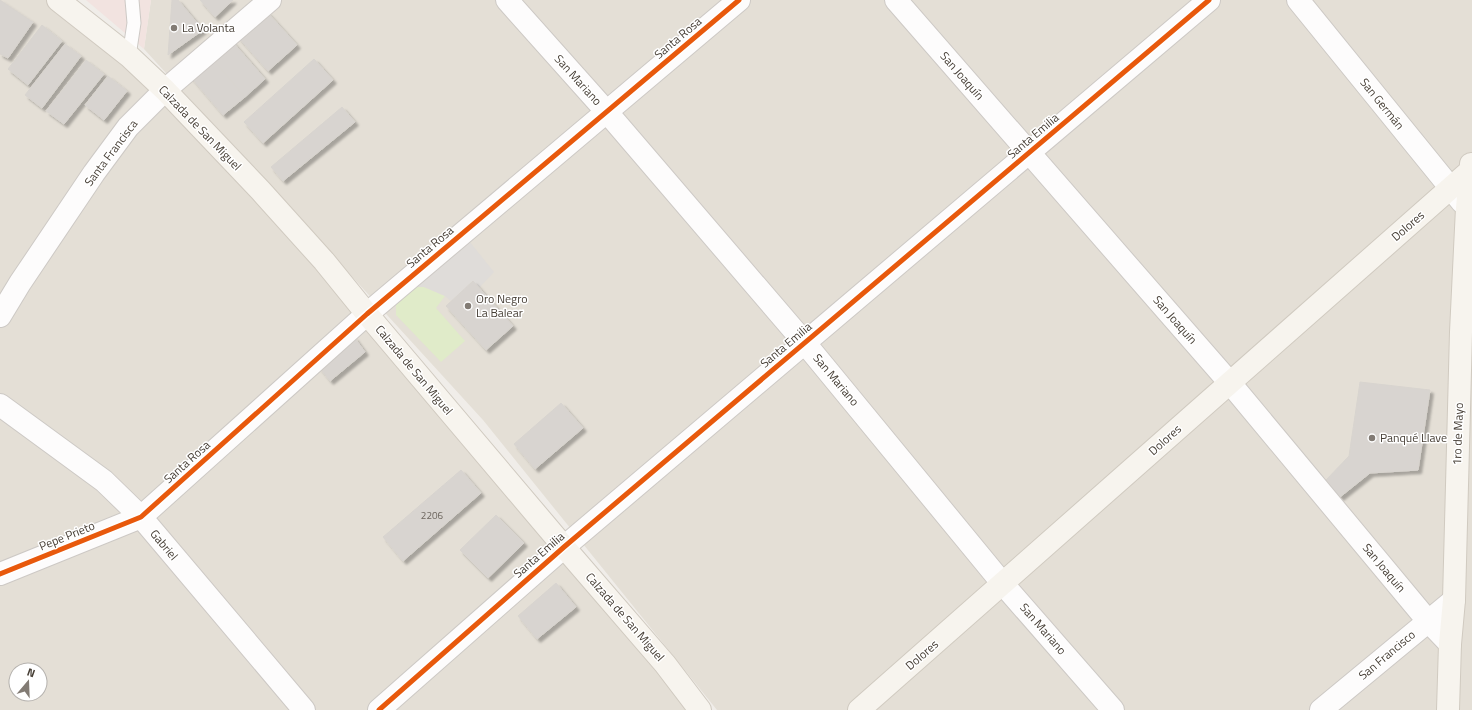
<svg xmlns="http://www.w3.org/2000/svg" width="1472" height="710" font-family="'Titillium Web',sans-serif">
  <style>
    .residential { fill: #e4dfd6; fill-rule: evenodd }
    .medical { fill: #f2e3e0 }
    .green { fill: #e0ebc9 }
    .parking { fill: #dfdcd9 }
    .building { fill: #d8d4d0; stroke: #d8d4cf; filter: url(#shadow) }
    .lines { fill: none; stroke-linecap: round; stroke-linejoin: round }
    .lane-casing { stroke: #cdc9c5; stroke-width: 15 }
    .street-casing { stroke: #cdc9c5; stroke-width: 24 }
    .secondary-casing { stroke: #d0cac0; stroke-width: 24 }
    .lane { stroke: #fdfcfc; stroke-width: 13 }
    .street { stroke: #fdfcfc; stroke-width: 22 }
    .secondary { stroke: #f7f4ee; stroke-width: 22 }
    .cycleway-casing { stroke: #fff; stroke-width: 8 }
    .cycleway { stroke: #e8590c; stroke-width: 5 }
    .poi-dot { fill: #827b74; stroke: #fff; stroke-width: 1.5 }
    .labels { text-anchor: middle; stroke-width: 3; stroke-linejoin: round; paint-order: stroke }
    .number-label { font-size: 10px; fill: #6c655d }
    .poi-label { font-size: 12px; fill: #463e35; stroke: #fff; text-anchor: start }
    .street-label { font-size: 12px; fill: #463e35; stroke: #fff }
  </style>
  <defs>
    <filter id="shadow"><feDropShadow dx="3.5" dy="3.5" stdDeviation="1" flood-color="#0004"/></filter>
  </defs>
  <rect width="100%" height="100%" fill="#f0ede9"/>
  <path class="residential" d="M0,0H58L165,90L700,710H0ZM16,670H40V694H16Z
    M151,0H1472V710H717L483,420L144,49Z"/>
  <path class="medical" d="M86,0H151L144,49Z"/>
  <path class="green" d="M409,287H424L445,296L436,308L465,341L441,362L396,315V303Z"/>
  <path class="parking" d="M465,236L494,272L479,288L473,281L451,301L445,296L424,287H409Z"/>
  <path class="building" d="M0,0L33,22L8,58L0,54Z
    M172,0H178L203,30L168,55Z
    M200,0H233L215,17Z
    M267,12L297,45L268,71L238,37Z
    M42,25L62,41L28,85L8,69Z
    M230,39L265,79L245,97L211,57Z
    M65,44L81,56L42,108L25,95Z
    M211,57L245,97L223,115L189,75Z
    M314,59L333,80L263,143L244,122Z
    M86,60L104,74L64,124L46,111Z
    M108,76L127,91L104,120L85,105Z
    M342,107L355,122L283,181L271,167Z
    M473,281L513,326L486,350L446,306Z
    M354,337L365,352L330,381L318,366Z
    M1360,382L1430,390L1418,470L1370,473L1340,497L1325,481L1349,456Z
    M561,403L583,428L535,469L514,444Z
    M461,470L481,493L403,561L383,537Z
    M496,515L524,543L488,578L460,550Z
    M556,583L576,607L537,639L518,616Z"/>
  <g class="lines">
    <g class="lane-casing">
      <path id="lane" d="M129,56L134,23L132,0"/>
    </g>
    <g class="street-casing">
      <path id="street" d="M507,0L606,111L804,342L1003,584L1113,710
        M896,0L1230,383L1428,621L1450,644
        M1298,0L1462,202
        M0,316L20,283L94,173L128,127L165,90L270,0
        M0,405L104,481L141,517L304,710
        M0,574L141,517L367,314L739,0
        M379,710L564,547L1209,0
        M1321,710L1454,600"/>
    </g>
    <g class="secondary-casing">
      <path id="secondary" d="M58,0L129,56L165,90L261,191L324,261L367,314L564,547L665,664L700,710
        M859,710L1471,170
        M1448,710L1450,644L1454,600L1461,332L1467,208L1471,164"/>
    </g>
    <use href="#lane" class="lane"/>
    <use href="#street" class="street"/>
    <use href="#secondary" class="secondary"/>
    <g class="cycleway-casing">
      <path id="cycleway" d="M0,574L141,517L367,314L739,0
        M379,710L564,547L1209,0"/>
    </g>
    <use href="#cycleway" class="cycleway"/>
  </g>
  <g class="poi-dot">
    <circle cx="174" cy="28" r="4"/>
    <circle cx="468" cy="306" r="4"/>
    <circle cx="1372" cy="438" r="4"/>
  </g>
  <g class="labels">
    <g class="number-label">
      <text x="432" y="519">2206</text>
    </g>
    <g class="poi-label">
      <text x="182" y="32">La Volanta</text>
      <text x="476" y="303">Oro Negro<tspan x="476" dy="14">La Balear</tspan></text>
      <text x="1380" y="442">Panqué Llave</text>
    </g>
    <g class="street-label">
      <text transform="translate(678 38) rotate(-40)" y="4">Santa Rosa</text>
      <text transform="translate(962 76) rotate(49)" y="4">San Joaquín</text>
      <text transform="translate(578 80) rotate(48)" y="4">San Mariano</text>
      <text transform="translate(1382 104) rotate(51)" y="4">San Germán</text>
      <text transform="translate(200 128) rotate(46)" y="4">Calzada de San Miguel</text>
      <text transform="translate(1033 136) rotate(-40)" y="4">Santa Emilia</text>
      <text transform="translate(111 153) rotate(-53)" y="4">Santa Francisca</text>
      <text transform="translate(1408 226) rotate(-41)" y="4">Dolores</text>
      <text transform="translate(430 247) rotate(-40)" y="4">Santa Rosa</text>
      <text transform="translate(1175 320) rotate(49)" y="4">San Joaquín</text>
      <text transform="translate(786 345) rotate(-40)" y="4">Santa Emilia</text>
      <text transform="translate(414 370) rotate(50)" y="4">Calzada de San Miguel</text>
      <text transform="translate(836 380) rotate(50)" y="4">San Mariano</text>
      <text transform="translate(1458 434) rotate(-88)" y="4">1ro de Mayo</text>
      <text transform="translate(1165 440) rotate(-42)" y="4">Dolores</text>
      <text transform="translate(187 462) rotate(-42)" y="4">Santa Rosa</text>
      <text transform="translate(67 536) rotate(-22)" y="4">Pepe Prieto</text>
      <text transform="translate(164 545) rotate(50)" y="4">Gabriel</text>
      <text transform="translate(539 555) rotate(-41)" y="4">Santa Emilia</text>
      <text transform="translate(1384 568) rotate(50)" y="4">San Joaquín</text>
      <text transform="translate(625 617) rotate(49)" y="4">Calzada de San Miguel</text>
      <text transform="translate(1043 629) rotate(49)" y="4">San Mariano</text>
      <text transform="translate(922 655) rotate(-41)" y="4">Dolores</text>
      <text transform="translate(1387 655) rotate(-40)" y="4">San Francisco</text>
    </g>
  </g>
  <g transform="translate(28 682) rotate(19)"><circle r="19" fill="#ffffff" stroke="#b5b2ae"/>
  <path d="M0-3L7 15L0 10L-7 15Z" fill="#827b74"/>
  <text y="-6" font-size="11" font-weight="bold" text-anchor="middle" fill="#463e35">N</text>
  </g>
</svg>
